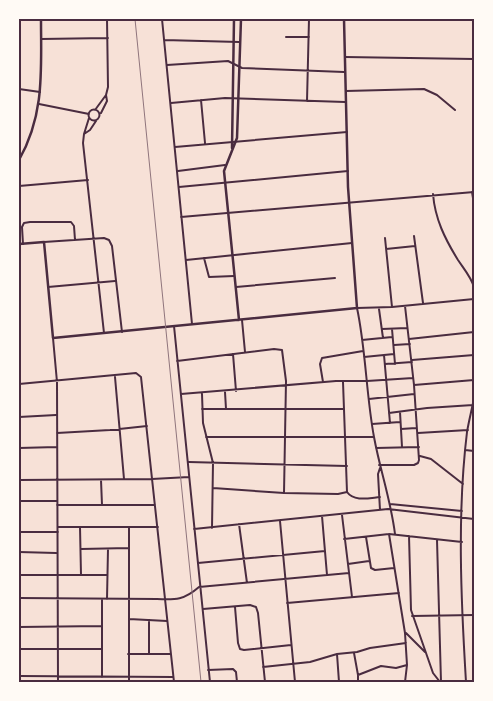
<svg xmlns="http://www.w3.org/2000/svg" width="493" height="701" font-family="'Source Sans 3',sans-serif">
  <style>
    .lines { fill: none; stroke-linecap: round; stroke-linejoin: round }
    .minor { stroke: #4a2c40; stroke-width: 2 }
    .tertiary { stroke: #4a2c40; stroke-width: 2.5 }
    .rail { stroke: #8f747c; stroke-width: 1 }
    .neatline { fill: none; stroke: #4a2c40; stroke-width: 2 }
  </style>
  <rect width="100%" height="100%" fill="#f7e1d7"/>
  <g class="lines">
    <path class="minor" d="M162,19L192,324
      M286,37H309
      M41,39L108,38
      M164,40L239,42
      M345,57L474,59
      M167,65L228,61L242,68L344,72
      M19,89L40,92
      M346,91L424,89L437,95L455,110
      M201,100L205,143
      M307,101L309,19
      M171,103L225,98L345,102
      M39,104L89,114
      M88.5 115a5.5 5.5 0 1 1 11 0a5.5 5.5 0 1 1-11 0Z
      M95,110L106,95L108,87L107,19
      M101,113L107,101L106,95
      M89,118L84,134L83,143L104,333
      M84,134L90,130L96,121
      M175,147L347,132
      M178,171L225,165
      M19,186L88,180
      M179,187L348,171
      M472,192L474,204
      M433,194C435,219 445,239 458,260C464,269 471,277 474,287
      M181,217L474,192
      M414,236L423,303
      M385,238L392,307
      M44,242L104,238L109,240L112,246L122,332
      M23,244L22,227L24,223L30,222H71L74,226L75,240
      M386,249L415,246
      M204,258L209,277L234,276
      M186,260L352,243
      M48,287L115,281
      M236,287L335,278
      M379,309L383,338
      M242,320L245,352
      M174,326L210,682
      M382,329L407,328
      M392,329L395,364
      M53,338L57,382L58,682
      M409,339L474,332
      M362,340L392,337
      M394,345L410,344
      M233,354L236,391
      M384,355L390,423
      M364,357L394,354
      M412,360L474,355
      M177,361L274,349L282,350L286,381L284,493
      M385,364L412,362
      M115,377L124,479
      M323,382L320,364L322,358L363,351
      M343,382L347,492C354,502 369,498 380,497
      M19,384L136,373L141,377L174,682
      M414,385L474,380
      M225,392L226,409
      M181,394L336,381H367L413,378
      M202,394L203,423L213,463L212,528
      M369,399L414,394
      M202,409H344
      M400,412L402,447
      M389,413L427,408L473,405
      M19,417L56,415
      M372,424L400,422
      M401,429L416,428
      M57,433L110,430L147,426
      M418,433L468,430
      M206,437H374
      M19,448L57,447
      M376,448L419,447
      M465,450L474,451
      M420,456L431,459L463,484
      M189,462L347,466
      M379,465H414L418,463L419,460L414,385L405,306
      M380,468L378,474L380,510
      M19,480L152,479L189,477
      M101,480L102,505
      M213,488L284,493L338,494L347,492
      M19,501H57
      M390,504L462,511
      M57,505H155
      M342,515L352,597
      M322,516L327,575
      M280,521L295,682
      M239,524L247,583
      M58,527H158
      M80,527L81,575
      M194,529L388,509L474,519
      M19,532H58
      M389,534L405,633L407,665L405,682
      M395,534C391,501 380,470 374,437C366,394 366,350 357,308L392,307L474,299
      M409,536L411,610L433,673L440,682
      M366,537L371,568L375,570L394,568
      M344,539L389,534L462,542
      M437,540L441,682
      M81,549L129,548
      M19,552L56,553
      M198,563L325,551
      M348,564L369,561
      M19,575H107
      M19,598L157,599C176,600 184,600 199,587L349,573
      M107,599L108,549
      M287,603L399,593
      M235,607L238,643L240,649L244,650L291,645
      M203,609L250,605L256,607L258,613L265,682
      M412,616L474,615
      M129,619L167,621
      M149,620V654
      M19,627L102,626
      M406,633L425,652
      M19,649H102
      M354,653L358,675V682
      M128,654H171
      M337,654L339,682
      M263,667L310,662L337,654L357,652L370,648L406,643
      M208,670L233,669L236,672L237,682
      M358,675L381,666L396,668L407,665
      M19,676L173,677
      M102,677V599
      M129,682V527
      M466,682C461,600 457,514 467,432C469,420 472,409 474,398"/>
    <path class="tertiary" d="M232,148L234,19
      M19,160C45,114 41,70 41,19
      M19,244L44,242L53,338L357,308L348,187L344,19
      M239,320L224,171L237,138L241,19"/>
    <path class="rail" d="M135,19L201,682"/>
  </g>
  <rect width="493" height="701" fill="none" stroke="#fffaf5" stroke-width="40"/>
  <rect x="20" y="20" width="453" height="661" class="neatline"/>
</svg>
